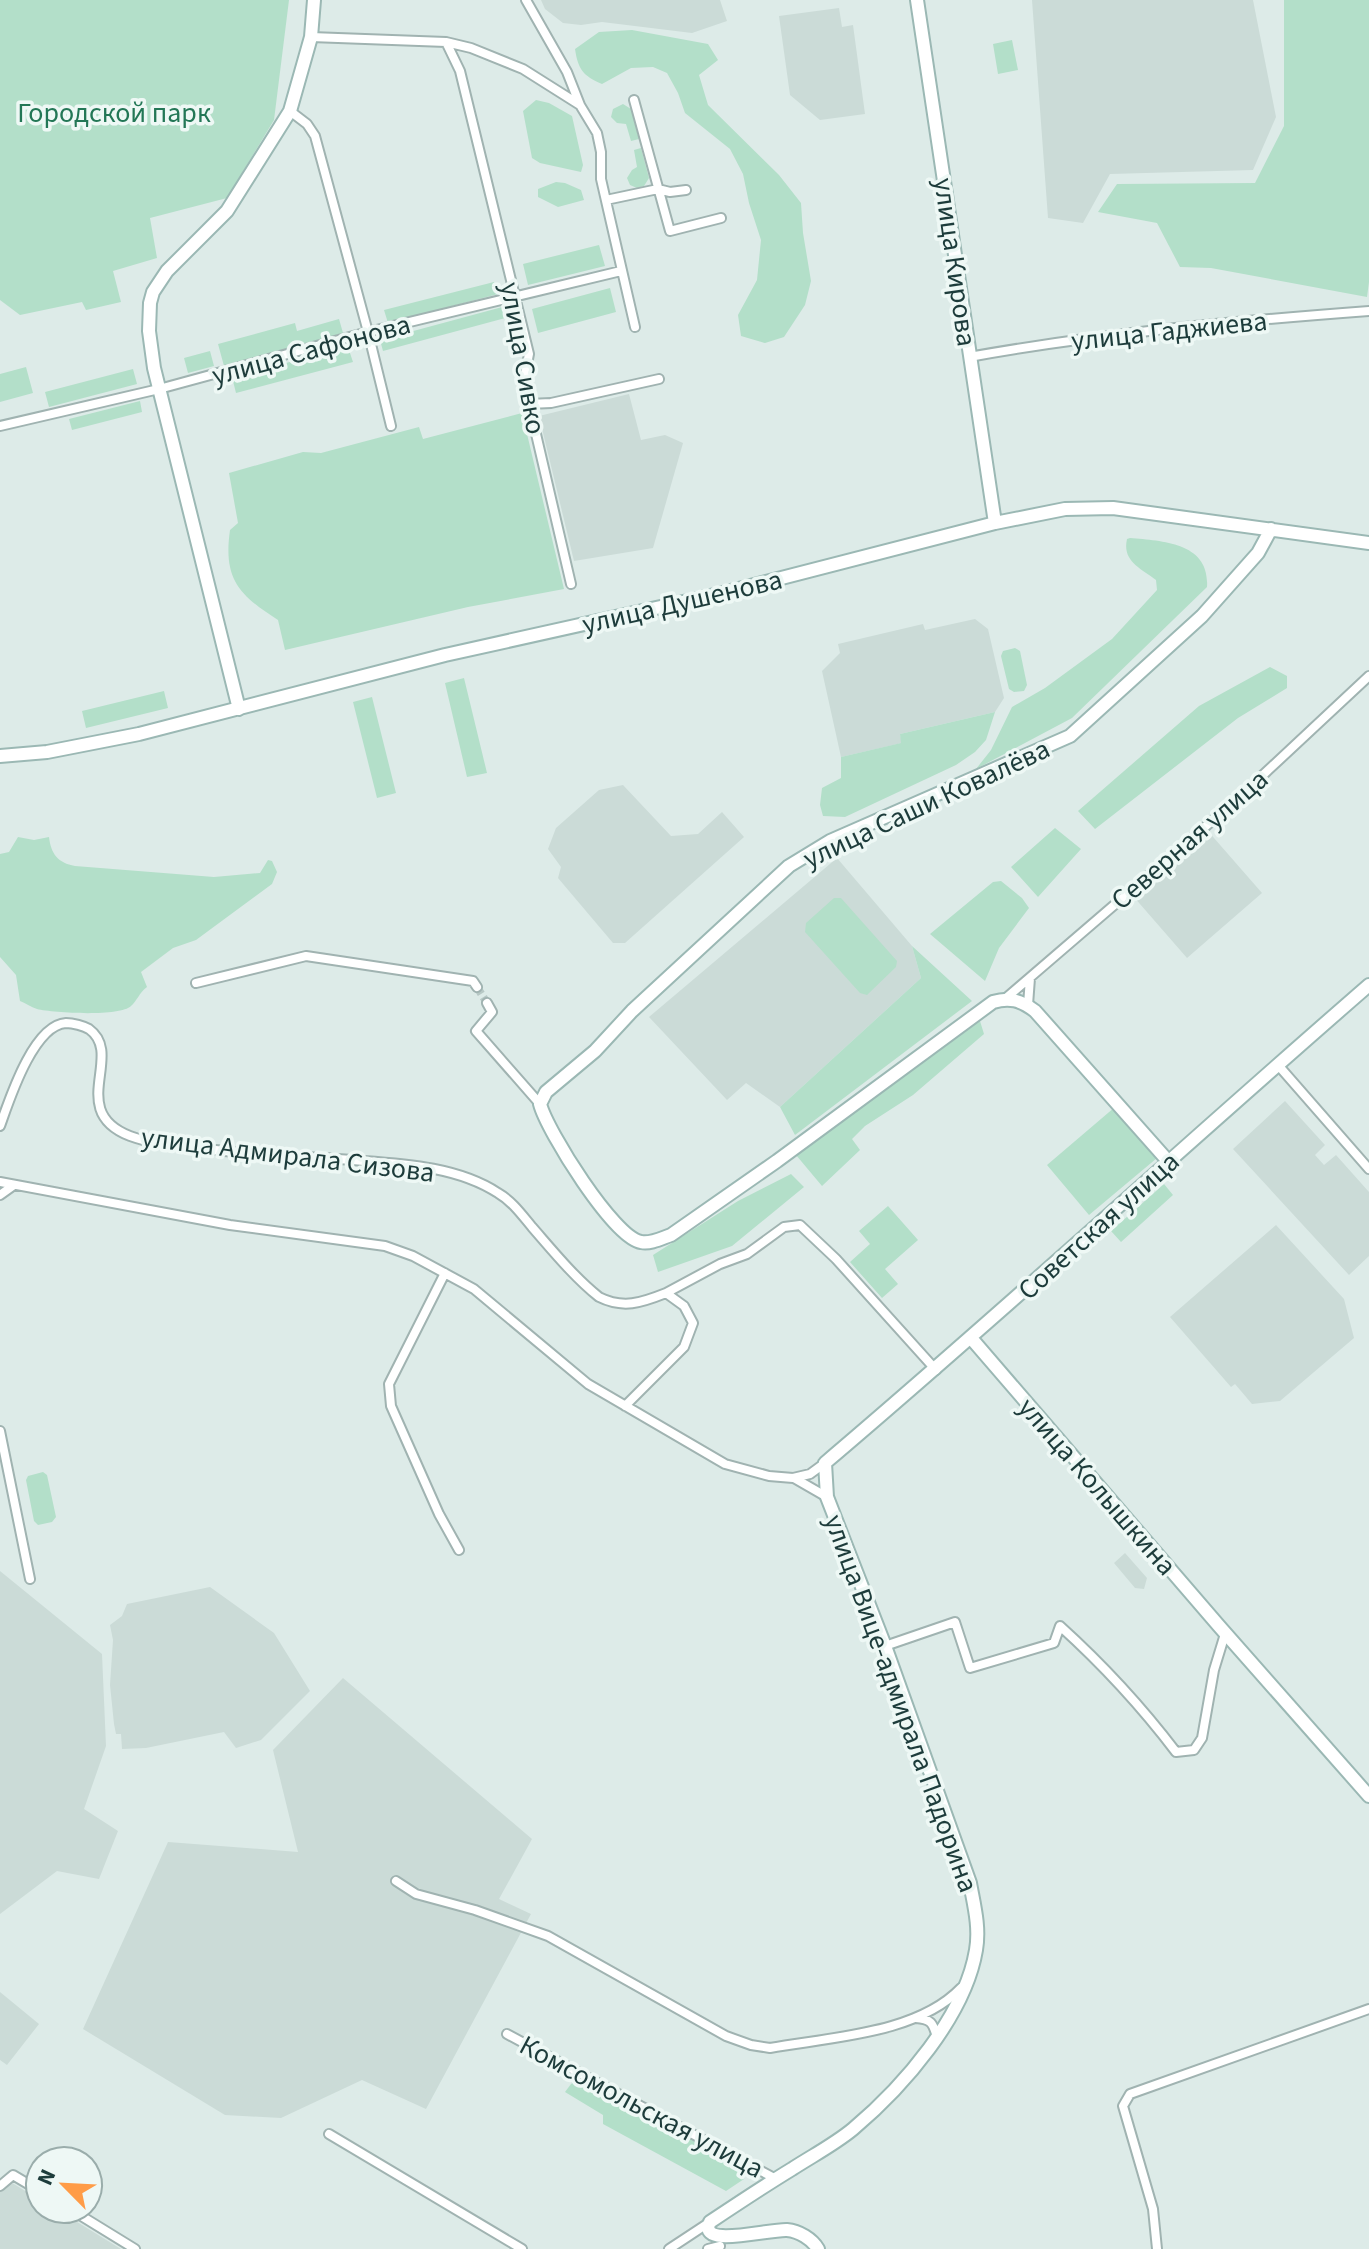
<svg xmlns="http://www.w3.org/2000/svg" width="1369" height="2249" font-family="'Source Sans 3',sans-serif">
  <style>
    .built { fill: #cbdbd7 }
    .green { fill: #b3dfc9 }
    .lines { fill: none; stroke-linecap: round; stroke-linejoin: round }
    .street-tunnel { stroke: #b7c8c5; stroke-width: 8; stroke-dasharray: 8 4; stroke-linecap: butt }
    .street-casing { stroke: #a0b3b1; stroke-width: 12 }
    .secondary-casing { stroke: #9bb8b4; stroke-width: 16 }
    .street { stroke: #fff; stroke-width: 8 }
    .secondary { stroke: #fff; stroke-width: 12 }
    .labels { text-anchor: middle; stroke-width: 7; stroke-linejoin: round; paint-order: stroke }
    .park-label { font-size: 28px; fill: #237756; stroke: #eef8f5 }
    .street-label { font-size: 28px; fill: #1d3c3b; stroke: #eef8f5 }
  </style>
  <rect width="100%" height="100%" fill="#ddebe8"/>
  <path class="built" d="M541,0H720L727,21L692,33L602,22L581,25L563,23L545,9Z
    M1032,0H1253L1276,117L1253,170L1110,174L1083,223L1048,218Z
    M839,8L842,27L853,25L865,114L820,120L790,95L779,16Z
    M629,394L641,440L665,435L683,443L653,548L574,561L539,416Z
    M975,619L988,629L1004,698L995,712L900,734L902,743L841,757L822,671L840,653L838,644L923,624L925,630Z
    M623,785L671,836L698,834L722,812L744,837L625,943H613L558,878L561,867L548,849L556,828L599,790Z
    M1207,830L1262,893L1187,958L1133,896Z
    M837,858L912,946L921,978L780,1107L746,1083L727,1100L649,1017Z
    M1285,1101L1325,1145L1315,1155L1324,1165L1336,1155L1369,1192V1256L1349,1275L1233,1149Z
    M1276,1225L1344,1299L1354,1338L1280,1401L1252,1404L1235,1384L1231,1387L1170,1317Z
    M1125,1553L1147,1578L1144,1589L1135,1588L1114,1563Z
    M0,1571L102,1654L106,1746L84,1809L118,1831L99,1879L57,1871L0,1914Z
    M210,1587L274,1633L310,1691L261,1740L236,1748L224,1732L146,1748L122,1749L121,1734H116L114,1724L110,1685L113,1640L110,1625L122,1616L127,1604Z
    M343,1678L532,1839L499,1899L531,1914L426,2109L362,2080L281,2118L225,2115L83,2029L168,1842L298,1852L273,1750Z
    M0,1992L39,2024L7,2065L0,2060Z
    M9,2181L40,2200V2209H56L121,2249H0V2190Z"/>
  <path class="green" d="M0,0H289L274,120L227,198L150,218L157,258L113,271L121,302L86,310L82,302L20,315L0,300Z
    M1284,0H1369V282L1367,297L1211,268L1180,267L1157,223L1098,212L1117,184L1255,183L1284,126Z
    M632,30L708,44L718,60L699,75L708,105L779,175L801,203L803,233L811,281L805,305L784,337L765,343L741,336L738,315L757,280L761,240L749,203L743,174L730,149L685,113L678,93L667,73L653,67L631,68L602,84C583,76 578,69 575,49L599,32Z
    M1012,40L1018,70L998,74L993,44Z
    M536,100L549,103L572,116L583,165L581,172L540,163L532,158L523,111Z
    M623,104L631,109L639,139L631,141L626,124L617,123L611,117L613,109Z
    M641,148L649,178L644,186L637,188L630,185L627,178L632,170L637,167L634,150Z
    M556,182L565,183L581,190L584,200L558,207L538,197V189Z
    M599,245L605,266L528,285L523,264Z
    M494,282L498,294L388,323L384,310Z
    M610,288L616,312L538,333L532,309Z
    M506,306L509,317L383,351L380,340Z
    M339,319L343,333L224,366L218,344L295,323L297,331Z
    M348,347L353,362L236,393L232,377Z
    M210,351L214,366L188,373L184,358Z
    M26,367L33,393L0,402V374Z
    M133,369L137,384L49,407L45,392Z
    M140,401L142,412L72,430L69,419Z
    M522,413L564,589L468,607L285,650L278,620C239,595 223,579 230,530L238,523L229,473L303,452L321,453L419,427L423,439Z
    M1130,538C1164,541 1210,543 1207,587L1072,718L976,769L991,750L1012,707L1045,688L1112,639L1157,590L1156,580C1140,568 1122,561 1127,539Z
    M1015,648L1020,651L1027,685L1024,691L1014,692L1009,689L1001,656L1003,651Z
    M1270,667L1287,676V688L1238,718L1095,829L1078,811L1199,706Z
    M464,678L487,773L467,777L445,683Z
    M164,691L168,708L86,728L82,711Z
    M372,697L396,793L377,798L353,702Z
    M995,712L986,740L975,752L956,765L845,817L823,816L820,805L822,788L841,778V757L901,743L900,734Z
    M1055,828L1081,849L1038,897L1011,867Z
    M18,837L34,840L49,837C51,854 58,863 75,866L214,877L260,873L268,860L272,861L277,872L272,884L196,940L173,948L141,972L147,987C139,993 137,1001 131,1006C120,1017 53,1013 37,1009C31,1007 25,1003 20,1001L16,975L0,957V854L9,852Z
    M1001,881L1022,898L1029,908L999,948L985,981L930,934L993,882Z
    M834,898H841L897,961L896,967L867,995L860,993L805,932L806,923Z
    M912,946L972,1001L795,1135L780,1107L921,978Z
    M980,1021L984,1034L913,1095L865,1126L852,1139L860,1150L822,1186L796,1155Z
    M1115,1107L1157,1158L1089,1215L1047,1165Z
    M791,1174L804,1187L732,1246L658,1272L653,1255L738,1201Z
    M1164,1184L1173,1195L1121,1242L1111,1231Z
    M888,1206L918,1240L885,1269L898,1284L882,1298L850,1262L870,1244L859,1231Z
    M43,1472L47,1475L56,1517L52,1522L38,1525L34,1521L26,1480L28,1476Z
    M578,2080H586L748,2168L744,2179L726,2191L603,2124V2115L565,2092L571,2084Z"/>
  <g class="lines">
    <path class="street-tunnel" d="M477,987L487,1003"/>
    <g class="street-casing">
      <path id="street" d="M526,0L567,72L580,105
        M311,37L446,42L460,71L529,354L525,374L529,404L571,584
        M446,42L471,48L523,69L580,105L597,133L601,152V179L635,327
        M634,100L670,231L721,218
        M290,111L307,124L315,136L368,332L391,426
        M606,200L658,189L670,192L686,190
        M969,357C1102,333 1235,321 1369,311
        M529,404L551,403L659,379
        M0,426L159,389L368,332L621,271
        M196,983L306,956L473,981L477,987
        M1006,998L1234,802L1369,676
        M487,1003L492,1012L476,1031L540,1104
        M1028,1005L1030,978
        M1278,1065L1369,1169
        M0,1126C9,1101 33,1025 66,1023C73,1023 84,1026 89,1029C125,1055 66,1111 130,1136C149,1143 170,1145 189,1147C247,1155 306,1156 364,1161C408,1164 460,1168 498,1193C512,1201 522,1215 532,1227C553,1251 574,1277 599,1297C623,1309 641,1303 666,1293L684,1306L693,1323L684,1347L625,1406
        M0,1182L230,1225L385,1246L413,1256L474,1289L588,1384L725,1464L769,1476L793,1478L810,1474L825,1463
        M0,1195L14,1185
        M445,1273L389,1384L391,1406L439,1514L459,1550
        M666,1293L720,1264L747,1254L784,1227L800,1225L836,1259L936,1370
        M0,1431L30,1579
        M794,1478L827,1497
        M885,1646L955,1622L970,1668L1054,1643L1060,1626C1102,1664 1141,1706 1176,1752L1194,1750L1202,1738L1214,1670L1225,1634
        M396,1881L416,1894L475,1910L548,1936L726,2036L751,2045L770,2048C831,2037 917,2034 961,1988
        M916,2018C931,2019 933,2023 937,2037
        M507,2034L776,2179
        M329,2134L522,2249
        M0,2186L13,2175L40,2191
        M70,2209L135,2249
        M669,2249L710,2222
        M708,2249L720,2246
        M1157,2249L1153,2209L1123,2106L1130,2094L1369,2009"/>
    </g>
    <g class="secondary-casing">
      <path id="secondary" d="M917,0L995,523
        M239,709L154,368L149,331L150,303L153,292L167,271L227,211L290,111L311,37L314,0
        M0,756L47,752L139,734L445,655L719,594L995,523L1065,509L1113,508L1369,543
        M1168,1161L1035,1011C1021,1000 1009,997 993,1002L777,1161L671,1235C662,1238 651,1244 641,1242C614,1238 547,1131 540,1104L546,1092L595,1051L632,1011L789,866L830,841L1070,736L1202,616L1258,553L1271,529
        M971,1338L1219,1626L1369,1796
        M818,2249C812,2239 799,2231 787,2230C768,2229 697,2249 710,2222C737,2204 764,2186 792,2169C812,2156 835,2144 853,2129C903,2087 965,2016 976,1950C980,1927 974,1905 970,1883L885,1646L827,1497L825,1463C1009,1307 1187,1143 1369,985"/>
    </g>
    <use href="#street" class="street"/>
    <use href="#secondary" class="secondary"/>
  </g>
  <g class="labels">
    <g class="park-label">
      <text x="114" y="122">Городской парк</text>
    </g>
    <g class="street-label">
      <text transform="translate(956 262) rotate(82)" y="10">улица Кирова</text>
      <text transform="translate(1169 330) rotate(-6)" y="10">улица Гаджиева</text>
      <text transform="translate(311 349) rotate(-15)" y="10">улица Сафонова</text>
      <text transform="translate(524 358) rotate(80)" y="10">улица Сивко</text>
      <text transform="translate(682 601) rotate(-13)" y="10">улица Душенова</text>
      <text transform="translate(926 803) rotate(-25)" y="10">улица Саши Ковалёва</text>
      <text transform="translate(1189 839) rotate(-41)" y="10">Северная улица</text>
      <text transform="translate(288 1154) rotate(7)" y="10">улица Адмирала Сизова</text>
      <text transform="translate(1098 1225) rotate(-42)" y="10">Советская улица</text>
      <text transform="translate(1098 1486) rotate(49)" y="10">улица Колышкина</text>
      <text transform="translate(902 1703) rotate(70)" y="10">улица Вице-адмирала Падорина</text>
      <text transform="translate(642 2106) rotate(28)" y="10">Комсомольская улица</text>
    </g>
  </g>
  <g transform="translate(64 2185) rotate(294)"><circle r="38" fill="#eef8f5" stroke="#9aadab" stroke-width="2"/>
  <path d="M0-6L14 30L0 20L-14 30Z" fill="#ff9c47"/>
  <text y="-12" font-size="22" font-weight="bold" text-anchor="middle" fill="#1d3c3b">N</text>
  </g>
</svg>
